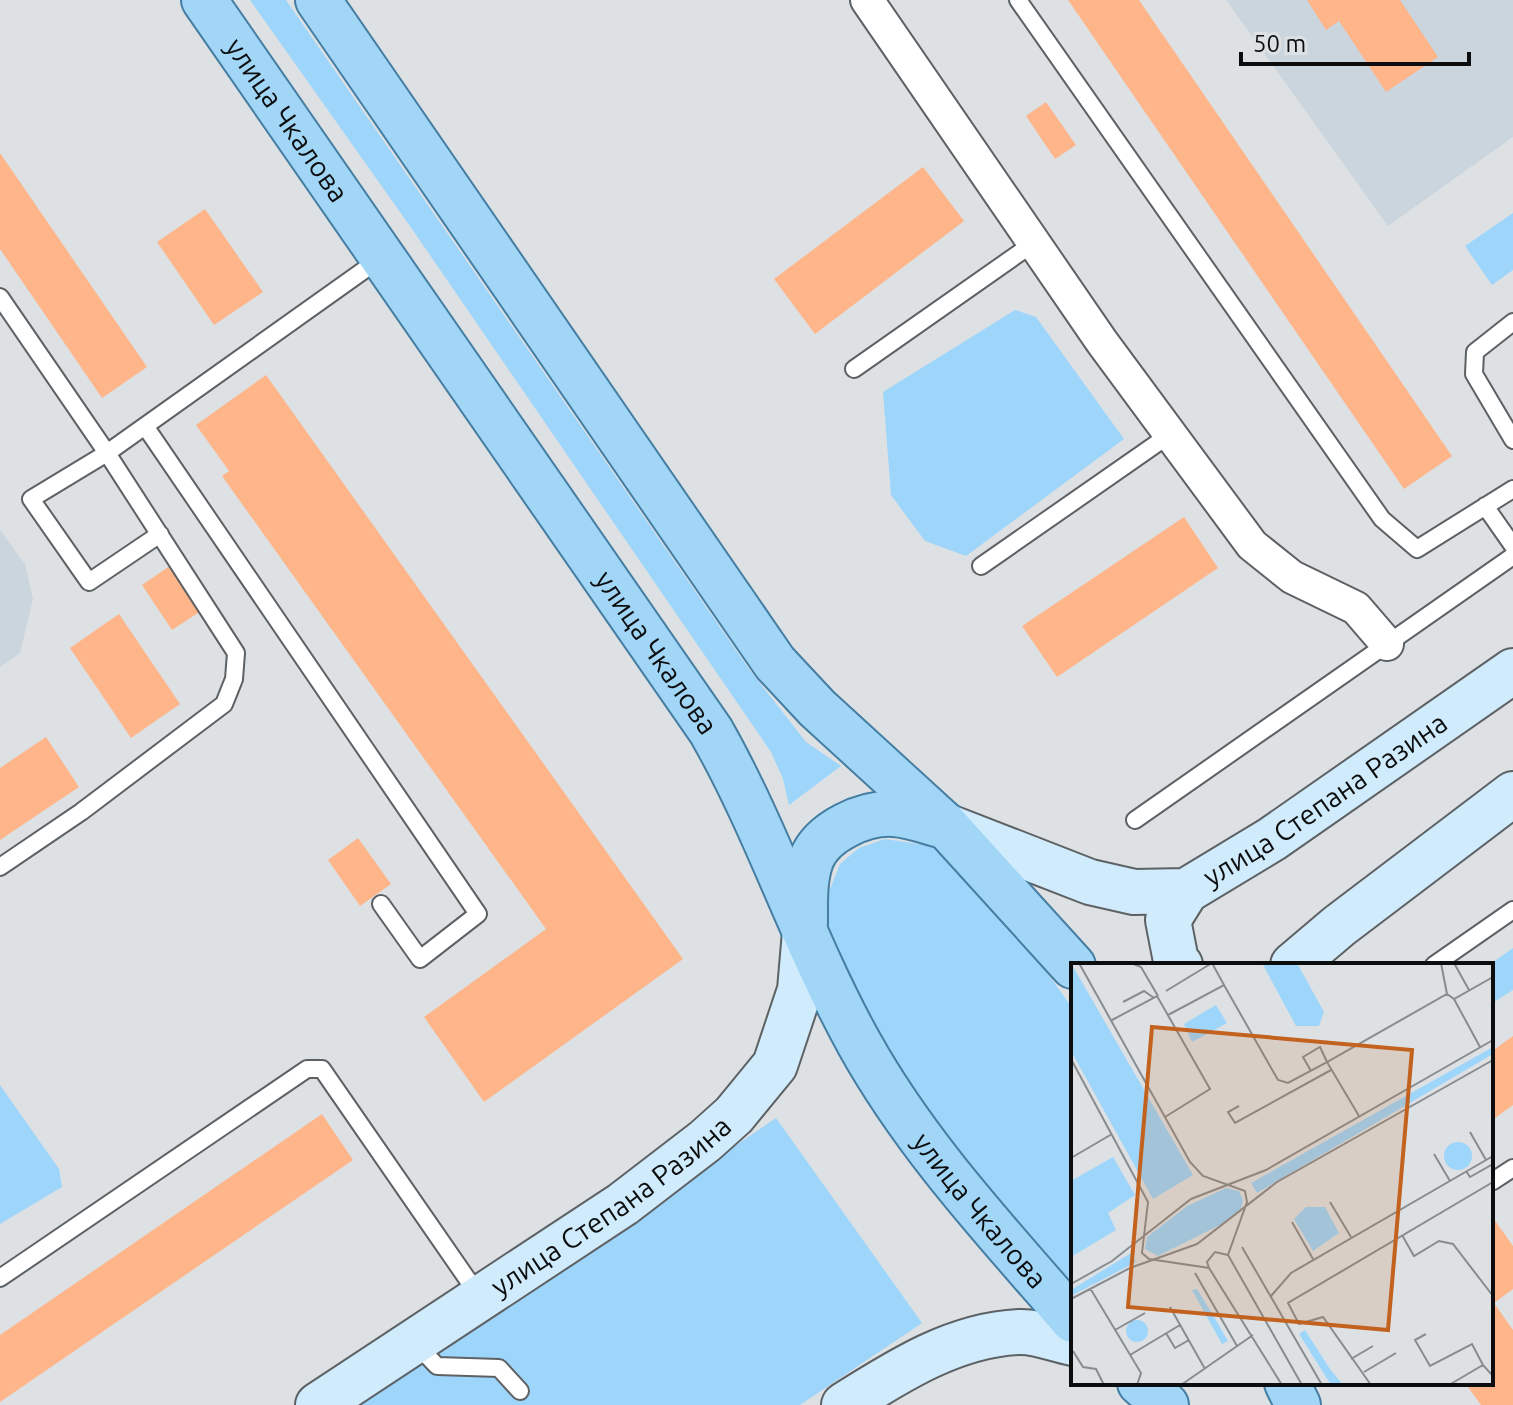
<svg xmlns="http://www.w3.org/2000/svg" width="1513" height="1405" font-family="Ubuntu,sans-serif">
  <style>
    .built { fill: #cad5dd }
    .green { fill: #9ed5fa }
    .building { fill: #feb58a }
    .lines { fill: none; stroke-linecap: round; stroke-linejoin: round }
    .lane-casing { stroke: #5d6164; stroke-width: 20 }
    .street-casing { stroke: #5d6164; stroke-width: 36 }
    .secondary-casing { stroke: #5d6164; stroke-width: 48 }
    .primary-casing { stroke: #457ea2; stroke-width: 48 }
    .lane { stroke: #fff; stroke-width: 16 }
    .street { stroke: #fff; stroke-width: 32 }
    .secondary { stroke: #d0ebfb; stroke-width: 44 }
    .primary { stroke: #a1d6f7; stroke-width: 44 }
    .labels { text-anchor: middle; stroke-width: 7; stroke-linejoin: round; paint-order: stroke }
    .street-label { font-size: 28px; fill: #0c0d0e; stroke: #dde1e4 }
    .inset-road { fill: none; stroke: #898c8e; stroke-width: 2 }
    .view { fill: #c2621e; fill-opacity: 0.15; stroke: #c2621e; stroke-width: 4 }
    .inset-edge { fill: none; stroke: #0c0d0e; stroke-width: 4 }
  </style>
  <rect width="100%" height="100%" fill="#dde1e4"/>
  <path class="built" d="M1226,0H1513V137L1388,226Z
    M0,530L25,564L33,599L20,653L0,667Z"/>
  <path class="green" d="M250,0H286L749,669L806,742L841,766L789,805L783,779L771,752L412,229Z
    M1513,213V270L1492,285L1465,246Z
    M1015,310L1036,317L1124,439L966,556L925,541L891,495L883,392Z
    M885,839L932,846L961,871L1030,949L1073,1009V1293L943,1137L873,1036L829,935L826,899L840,864L859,848Z
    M1513,948V990L1491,1004L1489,965Z
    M0,1085L59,1169L62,1187L0,1224Z
    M776,1118L922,1323L800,1405H353Z"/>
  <path class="building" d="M1068,0H1139L1452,456L1404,489Z
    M1307,0H1400L1438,57L1386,92L1339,21L1326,30Z
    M1046,102L1076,145L1055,159L1026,116Z
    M0,153L147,367L102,398L0,249Z
    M923,167L964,221L815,334L774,279Z
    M205,209L263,292L214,325L157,242Z
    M266,375L683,959L484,1102L424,1017L546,929L222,476L229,471L196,425Z
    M1184,517L1218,568L1057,677L1022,626Z
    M171,565L201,611L172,630L142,585Z
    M119,614L180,704L131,738L70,648Z
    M46,737L79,787L0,840V768Z
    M358,838L391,884L360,906L328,860Z
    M1513,1036V1105L1491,1121V1052Z
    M322,1114L353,1160L0,1402V1335Z
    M1491,1215L1513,1246V1289L1494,1303L1513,1330V1405H1481L1465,1383H1491Z"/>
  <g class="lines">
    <g class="lane-casing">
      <path id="lane" d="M1018,0L1382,519L1417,549L1513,489
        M0,297L107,453L31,499L89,582L160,534
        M1513,322L1475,352L1474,374L1513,440
        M854,369L1035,242
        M145,426L478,914L420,959L381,904
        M1485,506L1513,546
        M981,566L1169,435
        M1135,820L1513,556
        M0,867L81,812L224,704L234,679L236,653L107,453L381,258
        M1434,965L1513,910
        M1493,1181L1513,1168
        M0,1278L307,1069H322L479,1296
        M415,1343L437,1366L499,1368L520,1391"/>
    </g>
    <g class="street-casing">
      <path id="street" d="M867,0L1102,342L1252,545L1292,577L1356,608L1387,644"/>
    </g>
    <g class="secondary-casing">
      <g id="secondary">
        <path id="s1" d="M946,826L1090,882L1134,892L1186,891L1272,839L1513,671"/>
        <path d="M1180,965L1176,961L1168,920L1186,891"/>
        <path d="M1293,965L1339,926L1513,794"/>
        <path id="s2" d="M318,1405L623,1204L705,1141L734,1115L775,1065L800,990L805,932"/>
        <path d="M844,1405C898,1371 954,1335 1019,1332C1036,1331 1056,1340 1073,1343"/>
      </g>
    </g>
    <g class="primary-casing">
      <g id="primary">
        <path id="s3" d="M204,0L711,731C768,831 803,942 859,1043C916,1146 997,1232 1073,1320"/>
        <path d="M318,0L775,663L817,708L946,826L1073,966"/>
        <path d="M805,923C805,902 804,880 811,860C822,831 865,812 894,814C911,815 928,822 944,826"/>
        <path d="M1140,1383L1166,1405"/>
        <path d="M1287,1383L1298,1405"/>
      </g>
    </g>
    <use href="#lane" class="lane"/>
    <use href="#street" class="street"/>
    <use href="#secondary" class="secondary"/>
    <use href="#primary" class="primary"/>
  </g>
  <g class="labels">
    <g class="street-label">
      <text dy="10" stroke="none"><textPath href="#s3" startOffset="146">улица Чкалова</textPath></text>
      <text dy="10" stroke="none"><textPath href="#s3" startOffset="794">улица Чкалова</textPath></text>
      <text dy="10" stroke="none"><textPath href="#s1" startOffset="418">улица Степана Разина</textPath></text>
      <text dy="10" stroke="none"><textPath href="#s2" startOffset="354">улица Степана Разина</textPath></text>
      <text dy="10" stroke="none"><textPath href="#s3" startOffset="1442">улица Чкалова</textPath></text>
    </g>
  </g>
  <g transform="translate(1071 963)">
    <rect width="422" height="422" fill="#dde1e4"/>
    <path d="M0,0L122,212L82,236L0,88ZM191,0H226L253,49L248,63H225ZM145,42L156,60L121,79L113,61ZM422,84V91L186,230L180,220ZM373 193a14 14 0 1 1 28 0a14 14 0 1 1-28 0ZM42,194L64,232L37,250L45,267L0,294V218ZM155,225L168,228L172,237L170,246L149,262L87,293L74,286L76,274L116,243ZM235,244H254L268,270L242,288L223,256ZM60,290L65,299L0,333V327ZM126,326L142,352L157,378L151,381L121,327ZM55 368a11 11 0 1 1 22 0a11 11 0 1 1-22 0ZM234,367L259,406L272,422H260L228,371Z" fill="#9ed5fa"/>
    <path class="inset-road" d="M8,0L119,199L132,213L174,228L176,239L157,292L231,422M60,0L70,4L87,33M141,0L153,22M370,0L376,31M383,0L398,27M95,28L141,0M383,36L409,84M52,39L73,28L83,35M97,52L153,22L207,117L217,120L256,99L288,153M41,57L86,33L139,126L94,154M0,96L77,239L71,290L78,296L138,305L211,422M240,108L232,94L249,84L256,99L376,31L383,36L422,14M168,143L157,149L164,160L260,107M399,169L415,197M363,191L379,218M0,195L41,171M395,208L399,214L422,201M259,239L280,274M221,259L242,296M331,272L343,293L368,278L382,281L422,333M171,284L251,422M138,305L136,299L144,289L157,292M124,310L166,383M0,321L41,298L120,236L195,207L422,77M19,325L70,410L66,422M200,333L220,310L422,193M0,336L59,305L126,281L206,219L422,97M99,344L134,406M44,367L74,350M95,370L104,385L118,377M355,371L344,377L359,403L401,381L412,402M2,388L12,404L25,406L33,422M59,392L109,362M280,396L302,383M293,409L325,390M110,422L182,372M300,422L252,354L228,361L217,340L422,219M378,422L412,402L422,413"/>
    <path class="view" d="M81,64L341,87L317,367L57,344Z"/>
    <rect width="422" height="422" class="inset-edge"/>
  </g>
  <path d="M1241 52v12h228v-12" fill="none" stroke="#0c0d0e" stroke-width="4"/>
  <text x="1253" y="52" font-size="24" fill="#0c0d0e" stroke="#dde1e4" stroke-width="6" paint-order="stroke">50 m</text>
</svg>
